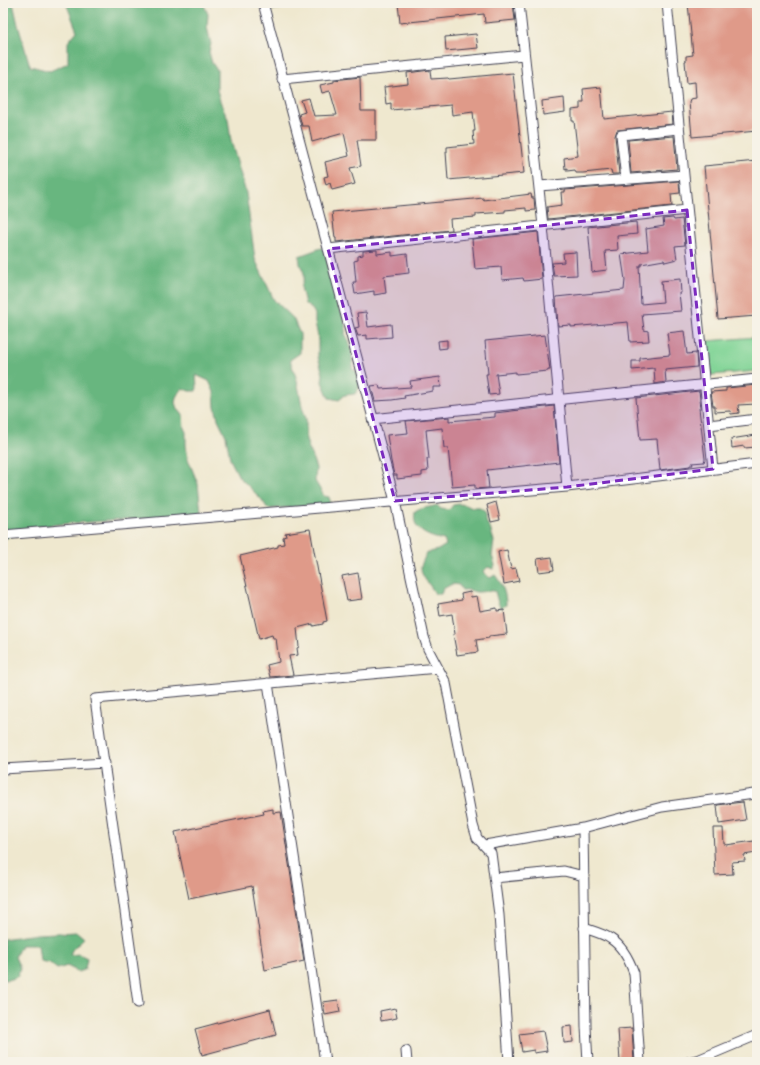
<svg xmlns="http://www.w3.org/2000/svg" width="760" height="1065" font-family="'Indie Flower',sans-serif">
  <style>
    .green { fill: #81d496; stroke: #527b68 }
    .forest { fill: #68b67f; stroke: #456c5d }
    .building { fill: #df9a89 }
    .lines { fill: none; stroke-linecap: round; stroke-linejoin: round }
    .minor-casing { stroke: #414051; stroke-width: 11 }
    .minor { stroke: #fff; stroke-width: 9 }
    .marked { fill: #7b2cbf; fill-opacity: 0.2; stroke: #7b2cbf; stroke-width: 3; stroke-dasharray: 8 5; stroke-linejoin: round }
  </style>
  <rect width="100%" height="100%" fill="#f7f3e8"/>
  <filter id="ink" filterUnits="userSpaceOnUse"><feTurbulence type="fractalNoise" baseFrequency=".025" numOctaves="2"/><feDisplacementMap in="SourceGraphic" scale="8" xChannelSelector="R" yChannelSelector="G"/><feConvolveMatrix kernelMatrix="1 2 1 2 8 2 1 2 1" color-interpolation-filters="sRGB"/></filter>
  <filter id="wash" filterUnits="userSpaceOnUse"><feTurbulence type="fractalNoise" baseFrequency=".012" numOctaves="4" result="noise"/><feDisplacementMap in="SourceGraphic" scale="16" xChannelSelector="R" yChannelSelector="G"/><feGaussianBlur stdDeviation="0.9" result="paint"/><feColorMatrix in="noise" values="0 0 0 0 0 0 0 0 0 0 0 0 0 0 0 0 0 1.4 0 .05"/><feComposite in="paint" operator="in"/></filter>
  <g filter="url(#wash)">
    <rect width="100%" height="100%" fill="#efe8cf"/>
    <path class="green" d="M757,337V371L711,375L707,341Z"/>
    <path class="forest" d="M3,3H13L18,25L30,66L50,71L68,63V42L77,31L66,3H203L208,14L207,27L211,44L209,52L212,63L217,70V90L220,101L228,119L231,141L246,193L255,259L274,300L293,318L300,334V353L290,360L297,380L302,406L306,419V440L316,468L315,481L324,496L329,497L331,504L268,509L262,500L239,477L230,459L226,436L218,419L215,407L214,392L209,381L196,375L197,388L196,391H189L182,388L176,397L175,403L177,408L183,415L184,428L186,432V446L188,459L198,484L201,513L195,516L71,523L24,528L3,540Z
      M261,3H312V6L307,9C297,5 288,8 278,9C274,9 272,11 269,11Z
      M321,248L324,249L328,262V271L332,276L337,293L335,300C341,313 347,319 345,334C352,344 353,356 352,369L356,371L361,385L355,394L345,395L339,400L329,398L322,382L323,374L318,357V337L315,322V314L312,309L305,304L301,287L304,278V273L300,264L299,256Z
      M459,504L466,505L472,508H480L485,512V520L490,528L494,541L492,556L495,565L493,569L488,567L483,572L490,578L495,575C502,584 506,593 506,605L501,608L498,603L495,591C489,590 484,592 478,592C472,592 472,589 462,590L459,585L452,584L443,589L441,594H435C432,586 421,578 421,568C421,563 425,558 426,553L438,550L446,545L444,540C429,537 411,531 415,512C422,507 429,508 437,505L441,509L449,510L453,505Z
      M77,932L84,938L72,950L70,955L79,954L87,958L85,969L79,972L67,966L57,969L50,963L40,961L38,945H21L15,957L20,968L18,976L12,979L3,980V939L37,934Z"/>
    <g id="blocks">
      <path class="building" d="M398,3H513L515,20L485,23L484,14L400,23Z
        M688,3H757V131L692,137L689,102L690,99L696,98L695,82L687,83L685,61H686V56L693,55Z
        M476,34L478,48L446,51L445,37Z
        M430,70L431,79L448,78L449,79L513,73L524,173L448,180L446,152H447V147L474,144L473,131H475L473,112L452,115L451,105L391,110V103L386,104L384,87L408,84L407,73Z
        M360,77L361,111H376V140H357L361,166L350,168L355,184L332,190L330,183L326,185L324,177L328,176L325,162L349,156L344,133L312,142L309,126H302L299,114L305,112L301,100L309,98L314,116L337,115L330,91L322,93L320,85L334,82V80Z
        M601,87L604,119L672,112L673,124L617,130L615,136L619,174H612L611,170L583,173H576L575,170L567,171V168L565,169L564,158L578,156L574,121H572V110L580,109V102H584L583,89Z
        M564,98L565,112L543,115L542,101Z
        M674,136L677,169L631,173L628,140Z
        M757,161V316L718,319L704,166Z
        M679,181L680,193L671,194L672,206L548,219L547,207L562,205L561,192H565V190Z
        M531,194L532,198H534L535,210L526,211V208L505,210V212L476,214V217L450,219L451,230L336,242V238H335L332,212L474,199L483,198V200Z
        M673,218L674,220L682,219L685,245L675,246L677,259L665,262L664,260L647,263L641,264V266H639L641,304L663,302L661,281L680,279L681,293H679L681,311L642,314L644,330L648,331L649,341L630,342L628,322L571,327V325L558,326L556,297L624,290L625,280L621,254L648,251L646,229L664,226L663,219Z
        M636,222L637,234L617,236L618,250L605,251L607,270L592,272L588,227Z
        M538,232L542,279L524,281L523,278L502,280L501,267L475,269L472,239Z
        M377,250V254L392,252V256L407,254L409,273L384,276L386,293L374,295V291L355,294L353,282H356L354,261L358,260V256L363,255V251Z
        M576,252L577,275L554,276L552,263L564,262L563,253Z
        M366,312L368,327L391,324L392,337L367,339V335L358,336L355,328L359,327L357,313Z
        M684,331L687,354L696,353L697,367L665,370L666,382L655,384L654,368L632,370V361H640V358L670,355L667,333Z
        M545,335L550,370H548V371L516,374V372L496,374L499,394L489,395L486,374H488L485,341Z
        M447,340V348L439,349L438,341Z
        M440,377L441,387H433V391L404,396L405,398L392,400L375,401L371,386L379,385L380,389L411,387L410,381Z
        M757,385V404L738,405L739,413L731,414L730,411L715,412V406H713L711,392L726,391V388Z
        M699,391L701,408H699L705,459L704,462L692,463L693,465H690V466L660,470L657,439L640,440L636,398Z
        M554,406L559,462L487,470L489,488L475,489V485L452,487L448,448H444L442,428L426,430L429,459H427L428,471L422,472V476L397,479V475H394L391,461L387,435L408,433L406,421L449,417V421L495,417V413Z
        M756,435L757,447L744,448V446L732,448L731,439Z
        M496,502L500,520L491,522L487,505Z
        M310,529L327,621L323,622V624L313,626V624L297,628L299,647L297,648L298,655L289,656L293,675L270,677L267,665L279,662L276,638H273L272,635L259,639L240,556L278,547V545L284,544L283,537L286,536L285,533Z
        M507,550L511,569L516,568L519,581L504,584L498,552Z
        M552,557L554,570L539,572L537,559Z
        M358,573L362,599L347,601L342,576Z
        M470,592L471,597L477,596L480,611L497,608V611L504,610L507,634L489,636V638L476,640L478,652L457,655L453,634H455L452,614L440,616L438,604L462,600L461,594Z
        M743,802L746,820L719,824L717,805Z
        M273,809V813L281,812L304,961L265,970L252,886L189,899L175,832L264,814L263,811Z
        M713,828H723L724,844H726V845L754,841L756,853L744,855L745,861L732,862L733,874L715,875Z
        M338,1000L340,1012L325,1015L323,1002Z
        M395,1008L397,1018L381,1021L380,1011Z
        M270,1009L276,1035L202,1055L195,1029Z
        M572,1026L573,1042L564,1043L563,1027Z
        M632,1028L634,1062H620L618,1029Z
        M543,1031L547,1051L534,1053V1050L522,1052L519,1034Z"/>
    </g>
  </g>
  <g filter="url(#ink)">
    <use href="#blocks" fill-opacity="0" stroke="#414051" stroke-width="1"/>
    <g class="lines">
      <g class="minor-casing">
        <path id="minor" d="M263,3L395,501L424,637L428,649L446,683L473,825L477,838L491,853L499,915L509,1062
          M519,3L543,226L567,487
          M667,3L713,469
          M282,79L524,55
          M626,179L621,135L679,129
          M539,186L684,175
          M328,249L687,210
          M372,419L757,379
          M709,425L757,419
          M3,535L567,487L757,464
          M268,683L325,1062
          M3,769L105,763
          M583,828L586,1027L588,1062
          M485,845L583,828L662,807L754,794
          M494,878L564,871L584,876
          M584,928C593,931 604,934 611,939C622,946 630,962 634,973L640,1062
          M138,1003L95,699L438,668
          M406,1051L407,1062
          M688,1062L700,1059L757,1035"/>
      </g>
      <use href="#minor" class="minor"/>
    </g>
  </g>
  <path class="marked" d="M687,210L713,469L567,487L395,501L328,249Z"/>
  <rect width="760" height="1065" fill="none" stroke="#f7f3e8" stroke-width="16"/>
</svg>
